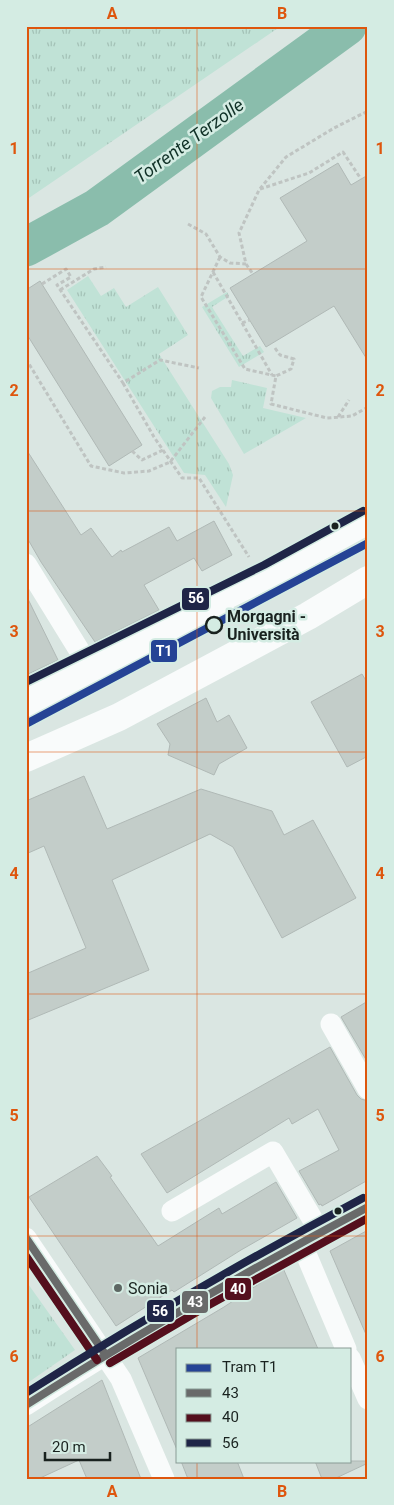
<svg xmlns="http://www.w3.org/2000/svg" width="394" height="1505" font-family="Roboto,sans-serif">
  <style>
    .grass { fill: url(#grass-tufts) }
    .garden { fill: #c0e2d6 }
    .lines { fill: none; stroke-linecap: round; stroke-linejoin: round }
    .river { stroke: #8abdac; stroke-width: 39 }
    .building { fill: #c3cdc9; stroke: #b0b9b6 }
    .path { stroke: #bfc4c2; stroke-width: 3; stroke-dasharray: 4 2.5; stroke-linecap: butt }
    .minor { stroke: #f9fbfb; stroke-width: 21 }
    .major { stroke: #f9fbfb; stroke-width: 28 }
    .bus-1-casing { stroke: #d4ece3; stroke-width: 11 }
    .bus-2-casing { stroke: #d4ece3; stroke-width: 11 }
    .bus-3-casing { stroke: #d4ece3; stroke-width: 11 }
    .bus-1 { stroke: #696a6a; stroke-width: 8 }
    .bus-2 { stroke: #540f1d; stroke-width: 8 }
    .bus-3 { stroke: #1f2547; stroke-width: 8 }
    .tram-1-casing { stroke: #d4ece3; stroke-width: 11 }
    .tram-1 { stroke: #254395; stroke-width: 8 }
    .grid { fill: none; stroke: #de560d; stroke-width: 1; stroke-opacity: 0.55 }
    .bus-dot { fill: #19221f; stroke: #d4ece3; stroke-width: 2 }
    .stop-dot { fill: #d4ece3; stroke: #19221f; stroke-width: 2.5 }
    .poi-dot { fill: #5d6763; stroke: #d4ece3; stroke-width: 2 }
    .labels { text-anchor: middle; stroke-width: 5; stroke-linejoin: round; paint-order: stroke }
    .stop-label { font-size: 16px; font-weight: bold; fill: #19221f; stroke: #d4ece3; text-anchor: start }
    .poi-label { font-size: 16px; fill: #19221f; stroke: #d4ece3; text-anchor: start }
    .water-label { font-size: 18px; font-style: italic; fill: #103127; stroke: #d4ece3 }
    .line-badge { stroke: #d4ece3; stroke-width: 2 }
    .badge-label { font-size: 14px; text-anchor: middle; font-weight: bold; fill: #fff }
    .neatline { fill: none; stroke: #de560d; stroke-width: 2 }
    .grid-label { font-size: 16px; text-anchor: middle; font-weight: bold; fill: #de560d }
  </style>
  <defs>
    <pattern id="grass-tufts" width="24" height="20" patternUnits="userSpaceOnUse" patternTransform="scale(1.25)"><rect width="24" height="20" fill="#c0e2d6"/><path d="M3 7l-1-3M5 7V3M7 7l1-3M15 17l-1-3M17 17v-4M19 17l1-3" fill="none" stroke="#a4c2b7"/></pattern>
  </defs>
  <rect width="100%" height="100%" fill="#dae6e2"/>
  <path class="grass" d="M26,26H281L26,200Z
    M88,276L101,296L114,288L126,307L158,287L188,335L159,354L229,464L233,475L226,507L205,475L184,473L67,290Z
    M227,292L229,296L212,307L243,356L260,346L264,352L239,367L202,307Z
    M232,380L267,388L263,408L306,418L244,454L211,398L212,391L220,387H231Z
    M26,1281L75,1350L26,1384Z"/>
  <path class="garden" d="M198,26H242L215,48Z"/>
  <g class="lines">
    <path class="river" d="M26,247L97,208L347,26"/>
  </g>
  <path class="building" d="M338,163L351,185L368,175V361L334,306L266,347L230,288L307,241L280,198Z
    M40,281L142,445L109,466L26,333V290Z
    M26,449L81,535L91,528L112,557L121,550L122,552L169,527L177,541L214,521L232,555L202,571L194,558L144,585L159,610L95,642L41,562L26,536Z
    M26,595L58,660L26,675Z
    M362,674L368,684V756L347,767L311,702Z
    M206,698L217,722L229,715L247,748L219,764L214,775L168,755L170,744L157,724Z
    M84,776L107,829L201,789L272,811L284,835L313,820L356,898L282,938L233,847L210,834L112,880L149,970L26,1021V974L86,948L44,846L26,854V801Z
    M368,1001V1063L341,1017Z
    M330,1047L357,1095L361,1099L368,1101V1180L322,1206L321,1204L319,1205L299,1171L339,1150L318,1109L292,1124L289,1118L167,1193L141,1154Z
    M97,1156L112,1176L110,1177L158,1246L219,1208L222,1214L276,1182L297,1218L241,1250L174,1292L172,1290L116,1326L29,1197Z
    M368,1230V1339L330,1251Z
    M283,1268L318,1349H178V1452L138,1358L224,1307Z
    M102,1380L141,1479H87L79,1460L38,1479H26V1428Z
    M181,1461H237L244,1479H188Z
    M315,1461H368V1463L334,1479H322Z"/>
  <g class="lines">
    <path class="path" d="M260,189L309,173L343,152L361,179
      M188,224L206,234L220,257L230,263L246,264L239,233L259,190L286,157L334,128L368,111
      M220,257L201,297L245,369L276,376L271,404L327,418L352,416L368,407
      M246,264L253,274
      M213,272L272,375
      M42,284L66,269L71,277L57,285L123,383L160,360L199,368
      M60,290L94,269L106,267
      M242,323L250,320
      M275,348L280,355L294,359L291,369L276,376
      M26,359L91,466L124,473L149,471L170,462L205,417
      M123,383L154,437L182,478H199L249,557
      M338,417L349,400
      M132,451L142,460L163,450"/>
    <path class="minor" d="M26,564L87,663
      M26,712L224,611
      M331,1024L368,1089
      M172,1211L273,1152L320,1232
      M26,1238L121,1379L164,1479
      M301,1242L346,1349
      M350,1358L368,1399
      M26,1405C136,1333 251,1268 368,1207"/>
    <path class="major" d="M26,693L269,574L368,520
      M26,758L119,717L308,616L368,580"/>
    <g class="bus-1-casing">
      <path id="bus-1" d="M26,1238L105,1354
        M26,1405C137,1334 251,1269 368,1207"/>
    </g>
    <g class="bus-2-casing">
      <path id="bus-2" d="M26,1256L97,1360
        M110,1363L207,1306L368,1218"/>
    </g>
    <g class="bus-3-casing">
      <path id="bus-3" d="M26,682L264,565L363,511
        M26,1393C136,1323 248,1259 363,1198"/>
    </g>
    <use href="#bus-1" class="bus-1"/>
    <use href="#bus-2" class="bus-2"/>
    <use href="#bus-3" class="bus-3"/>
    <g class="tram-1-casing">
      <path id="tram-1" d="M26,724L368,543"/>
    </g>
    <use href="#tram-1" class="tram-1"/>
  </g>
  <path class="grid" d="M197,26V1349M26,269H368M26,511H368M26,752H368M26,994H368M26,1236H368M197,1461V1479"/>
  <g class="bus-dot">
    <circle cx="335" cy="526" r="4.5"/>
    <circle cx="338" cy="1211" r="4.5"/>
  </g>
  <circle class="stop-dot" cx="214" cy="625" r="8"/>
  <circle class="poi-dot" cx="118" cy="1288" r="5"/>
  <g class="labels">
    <g class="stop-label">
      <text x="227" y="622">Morgagni -<tspan x="227" dy="18">Università</tspan></text>
    </g>
    <g class="poi-label">
      <text x="128" y="1294">Sonia</text>
    </g>
    <g class="water-label">
      <text transform="translate(189 141) rotate(-36)" y="6">Torrente Terzolle</text>
    </g>
  </g>
  <g class="line-badge">
    <rect x="181" y="587" width="29" height="24" rx="5" fill="#1f2547"/>
    <rect x="150" y="639" width="28" height="24" rx="5" fill="#254395"/>
    <rect x="224" y="1277" width="28" height="24" rx="5" fill="#540f1d"/>
    <rect x="181" y="1290" width="28" height="24" rx="5" fill="#696a6a"/>
    <rect x="146" y="1299" width="29" height="24" rx="5" fill="#1f2547"/>
  </g>
  <g class="badge-label">
    <text x="196" y="603">56</text>
    <text x="164" y="656">T1</text>
    <text x="238" y="1294">40</text>
    <text x="195" y="1307">43</text>
    <text x="160" y="1316">56</text>
  </g>
  <rect width="394" height="1505" fill="none" stroke="#d4ece3" stroke-width="55"/>
  <rect x="176" y="1348" width="175" height="115" fill="#d4ece3" stroke="#899b95"/>
  <rect x="186" y="1364" width="25" height="8" fill="#254395" stroke="#899b95"/>
  <text x="222" y="1372" font-size="15" fill="#19221f">Tram T1</text>
  <rect x="186" y="1389" width="25" height="8" fill="#696a6a" stroke="#899b95"/>
  <text x="222" y="1398" font-size="15" fill="#19221f">43</text>
  <rect x="186" y="1414" width="25" height="8" fill="#540f1d" stroke="#899b95"/>
  <text x="222" y="1422" font-size="15" fill="#19221f">40</text>
  <rect x="186" y="1439" width="25" height="8" fill="#1f2547" stroke="#899b95"/>
  <text x="222" y="1448" font-size="15" fill="#19221f">56</text>
  <path d="M45 1452v8h65v-8" fill="none" stroke="#19221f" stroke-width="2.5"/>
  <text x="52" y="1452" font-size="15" fill="#19221f" stroke="#d4ece3" stroke-width="4" paint-order="stroke">20 m</text>
  <rect x="28" y="28" width="338" height="1450" class="neatline"/>
  <g class="grid-label">
    <text x="112" y="19">A</text>
    <text x="282" y="19">B</text>
    <text x="14" y="154">1</text>
    <text x="380" y="154">1</text>
    <text x="14" y="396">2</text>
    <text x="380" y="396">2</text>
    <text x="14" y="637">3</text>
    <text x="380" y="637">3</text>
    <text x="14" y="879">4</text>
    <text x="380" y="879">4</text>
    <text x="14" y="1121">5</text>
    <text x="380" y="1121">5</text>
    <text x="14" y="1362">6</text>
    <text x="380" y="1362">6</text>
    <text x="112" y="1497">A</text>
    <text x="282" y="1497">B</text>
  </g>
</svg>
